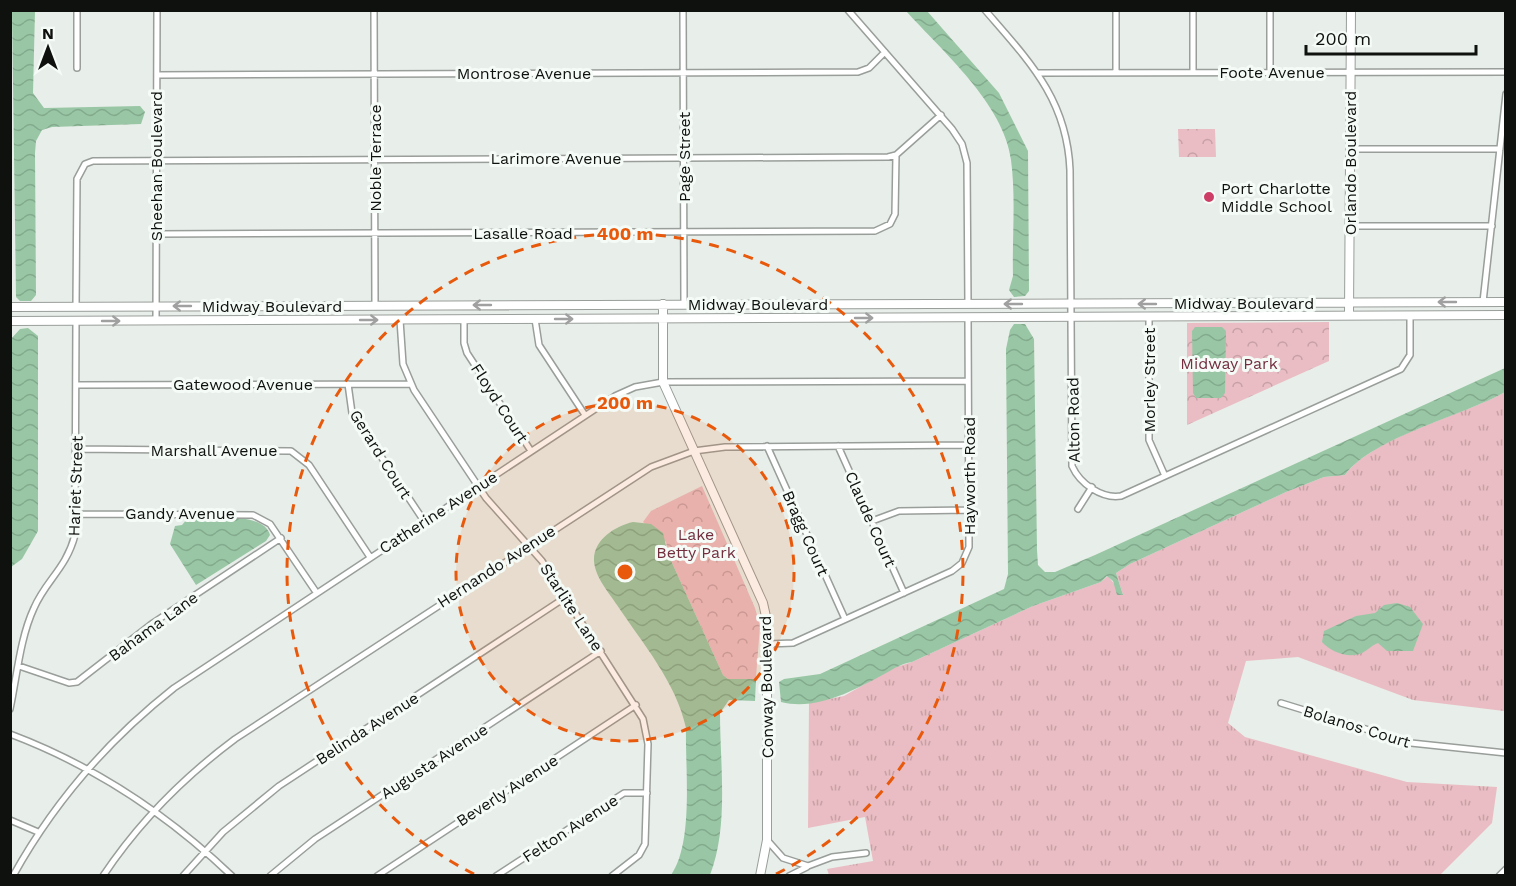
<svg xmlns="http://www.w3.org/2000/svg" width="1516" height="886" font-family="'Work Sans',sans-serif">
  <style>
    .grass { fill: url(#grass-tufts) }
    .park { fill: url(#park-crowns) }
    .water { fill: url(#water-waves) }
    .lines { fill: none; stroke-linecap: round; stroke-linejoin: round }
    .street-casing { stroke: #999e9a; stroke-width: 8 }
    .secondary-casing { stroke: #999e9a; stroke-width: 10 }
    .street { stroke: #fff; stroke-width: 5 }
    .secondary { stroke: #fff; stroke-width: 8 }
    .oneway { stroke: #9fa09f }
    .ring { fill: none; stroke: #e8590c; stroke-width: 3; stroke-dasharray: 10 8 }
    .poi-dot { fill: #cd3e66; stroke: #f5fbf7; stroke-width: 2 }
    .labels { text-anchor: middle; stroke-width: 6; stroke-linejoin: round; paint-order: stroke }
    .street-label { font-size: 16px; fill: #0f110f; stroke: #f5fbf7 }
    .poi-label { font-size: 16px; fill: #0f110f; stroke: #f5fbf7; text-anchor: start }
    .park-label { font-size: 16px; fill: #742f3f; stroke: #f5fbf7 }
    .centre { fill: #e8590c; stroke: #f5fbf7; stroke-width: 3 }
    .ring-label { font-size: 18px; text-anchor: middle; font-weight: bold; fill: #e8590c; stroke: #f5fbf7; stroke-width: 6; stroke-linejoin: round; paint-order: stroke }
  </style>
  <defs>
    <pattern id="grass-tufts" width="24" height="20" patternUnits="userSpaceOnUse" patternTransform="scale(1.5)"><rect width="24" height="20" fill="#e9bdc3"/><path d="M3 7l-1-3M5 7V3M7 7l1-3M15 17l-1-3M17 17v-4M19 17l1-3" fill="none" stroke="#c7a1a6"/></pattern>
    <pattern id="park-crowns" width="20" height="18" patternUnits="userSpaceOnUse" patternTransform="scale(1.5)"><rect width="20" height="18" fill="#e9bdc3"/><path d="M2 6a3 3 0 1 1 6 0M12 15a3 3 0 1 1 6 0" fill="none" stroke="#c7a1a6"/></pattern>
    <pattern id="water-waves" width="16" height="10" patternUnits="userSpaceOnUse" patternTransform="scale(1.5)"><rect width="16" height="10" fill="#99c7a5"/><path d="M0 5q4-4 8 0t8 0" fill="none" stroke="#83aa8d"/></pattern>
  </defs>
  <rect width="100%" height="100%" fill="#e8eee9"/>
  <path class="grass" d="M1505,392L1504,711L1413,700L1298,657L1246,661L1228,723L1245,737L1407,782L1497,787L1492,823L1440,875H829L827,869L873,861L865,817L808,828L809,703L844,696L893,668L912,662L1033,606L1101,582L1108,576L1123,595L1116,573L1130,564L1286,492L1324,477L1345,475C1374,436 1463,416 1505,392Z"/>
  <path class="park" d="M1178,129H1215L1216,157H1179Z
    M1329,322V361L1187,425V323Z
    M702,486L755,608L760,626L755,689V679H728L723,675L668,554L666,542L643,522L651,511Z"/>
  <path class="water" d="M12,11H35L33,93L44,108L140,106L145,112L141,124L52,127L42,130L36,141L35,153L36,295L31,301H20L16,297Z
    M906,11H927L999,93L1028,151L1029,291L1025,296L1014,297L1009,290L1013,276C1012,238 1016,197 1011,160C1004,104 942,51 906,11Z
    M1014,324H1025L1034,339L1037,550L1038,565L1045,572H1055L1095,555L1505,368V392C1463,416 1373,437 1345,475L1324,477L1286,492L1130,564L1116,573L1123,595H1117L1113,581L1107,576L1101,582L1033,606L912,662C901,664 895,668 886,673C855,690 817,711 781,702L779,682L784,679L820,674L1004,589L1008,574L1006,349L1010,330Z
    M1195,327H1222L1226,331L1225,393L1221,398H1196L1193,393L1192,331Z
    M28,328L38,336V531L22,559L11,567V339L20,329Z
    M187,519C207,518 264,511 270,535L266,541L196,585L170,544L175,526L182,525Z
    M633,522L651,524L663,533L668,554L723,675L728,679H756L755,701L729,700L720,713C720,766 729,826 710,875H671C694,842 685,769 686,728C676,682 643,644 617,605C609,593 595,577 594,561C593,540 615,526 633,522Z
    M1397,603L1410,607L1423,624L1413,651H1387L1378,643C1372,645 1368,650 1362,653C1349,659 1331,652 1322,642L1324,631L1356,616L1375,613L1384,605Z"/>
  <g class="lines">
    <g class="street-casing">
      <path id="street" d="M374,10L375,305
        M683,10L684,304
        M848,10L952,129L962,144L967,163L968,304
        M985,10C1029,61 1067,99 1070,170L1072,466C1080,484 1102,499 1121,496L1401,369L1410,355V315
        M77,68V10
        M1193,72V10
        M1270,72V10
        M1038,73L1506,72
        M1116,73V10
        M157,75L858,72L869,68L885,52
        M1350,149H1500
        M1350,226H1492
        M156,234L875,231L890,224L895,214L896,155
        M1483,302L1506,94
        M76,307L77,179L85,164L93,161L888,157L896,155L941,115
        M1149,317V440L1165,476
        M464,319V343L467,353L531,451
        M535,319L539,345L585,415
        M400,320L403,364L414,390L486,498L542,561L643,719L648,744L645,844L639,855L612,876
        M156,321L157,10
        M348,384L352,413L424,521
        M76,385L410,384
        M767,446L845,619
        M838,446L904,593
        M77,449L291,451L309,465L370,557
        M1078,509L1092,487
        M77,514L253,515L270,524L316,592
        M872,521L899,511L969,510
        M768,644L793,643L952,571L962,563L969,547L968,318
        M19,666L69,683L77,682L153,623L281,538
        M1281,703L1411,743L1506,753
        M10,709C17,676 20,638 34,608C46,580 66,569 75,535L76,321
        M10,734C95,766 166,813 232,876
        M10,820L38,832
        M767,840L783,858L808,866L832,857L866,853
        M13,876C54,802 108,740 174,688L615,396L635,387L663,382L968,381
        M103,876C139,822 184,777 235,739L651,467L694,451L725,447L969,445
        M183,876L223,832L279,786L566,597
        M270,876L315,839L601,651
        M377,876L636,705
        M496,876L624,793H647
        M789,876L807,867
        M1499,876L1506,869"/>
    </g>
    <g class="secondary-casing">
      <path id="secondary" d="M663,304V382L763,603L767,621V840L760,876
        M10,307L1506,302
        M1349,315L1351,10
        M10,321L1506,315"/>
    </g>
    <use href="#street" class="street"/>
    <use href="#secondary" class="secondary"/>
  </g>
  <defs><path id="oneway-shaft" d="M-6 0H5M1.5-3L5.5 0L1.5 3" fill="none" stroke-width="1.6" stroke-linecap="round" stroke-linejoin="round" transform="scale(1.5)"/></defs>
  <g class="oneway">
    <use href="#oneway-shaft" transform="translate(1447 302) rotate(180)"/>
    <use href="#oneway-shaft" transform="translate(1013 304) rotate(180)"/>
    <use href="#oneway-shaft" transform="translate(1147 304) rotate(180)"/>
    <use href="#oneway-shaft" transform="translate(482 305) rotate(180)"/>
    <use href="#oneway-shaft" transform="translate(182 306) rotate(180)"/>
    <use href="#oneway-shaft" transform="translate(864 318)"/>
    <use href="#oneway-shaft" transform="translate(564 319)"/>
    <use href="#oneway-shaft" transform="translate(369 320)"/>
    <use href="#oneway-shaft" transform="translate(111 321)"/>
  </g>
  <circle cx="625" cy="572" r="169" fill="#e8590c" fill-opacity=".12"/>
  <g class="ring">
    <circle cx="625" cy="572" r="169"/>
    <path d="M474 874A338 338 0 1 1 776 874"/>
  </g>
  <circle class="poi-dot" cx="1209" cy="197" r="6"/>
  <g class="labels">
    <g class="street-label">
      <text x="1272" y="78">Foote Avenue</text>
      <text x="524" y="79">Montrose Avenue</text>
      <text transform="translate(684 157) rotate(-90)" y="6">Page Street</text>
      <text transform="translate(375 158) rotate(-90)" y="6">Noble Terrace</text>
      <text x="556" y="164">Larimore Avenue</text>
      <text transform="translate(1350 163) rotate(-90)" y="6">Orlando Boulevard</text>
      <text transform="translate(156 166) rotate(-90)" y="6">Sheehan Boulevard</text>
      <text x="523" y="239">Lasalle Road</text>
      <text x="1244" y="309">Midway Boulevard</text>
      <text x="758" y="310">Midway Boulevard</text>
      <text x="272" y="312">Midway Boulevard</text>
      <text transform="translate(1149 380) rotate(-90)" y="6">Morley Street</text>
      <text x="243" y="390">Gatewood Avenue</text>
      <text transform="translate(500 403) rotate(57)" y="6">Floyd Court</text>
      <text transform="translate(1073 420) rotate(-91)" y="6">Alton Road</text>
      <text x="214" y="456">Marshall Avenue</text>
      <text transform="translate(381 454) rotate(58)" y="6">Gerard Court</text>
      <text transform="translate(969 476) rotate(-90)" y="6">Hayworth Road</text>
      <text transform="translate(75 486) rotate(-88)" y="6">Hariet Street</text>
      <text transform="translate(438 512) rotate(-33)" y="6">Catherine Avenue</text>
      <text x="180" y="519">Gandy Avenue</text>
      <text transform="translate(871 519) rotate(66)" y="6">Claude Court</text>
      <text transform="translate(806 533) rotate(66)" y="6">Bragg Court</text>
      <text transform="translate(496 566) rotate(-33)" y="6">Hernando Avenue</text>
      <text transform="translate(572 607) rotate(57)" y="6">Starlite Lane</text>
      <text transform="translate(153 626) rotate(-36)" y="6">Bahama Lane</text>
      <text transform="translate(766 687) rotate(-91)" y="6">Conway Boulevard</text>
      <text transform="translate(1357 726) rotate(17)" y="6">Bolanos Court</text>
      <text transform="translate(367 728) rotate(-33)" y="6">Belinda Avenue</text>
      <text transform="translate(434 761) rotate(-33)" y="6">Augusta Avenue</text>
      <text transform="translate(507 790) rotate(-33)" y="6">Beverly Avenue</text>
      <text transform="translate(570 828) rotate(-33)" y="6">Felton Avenue</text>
    </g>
    <g class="poi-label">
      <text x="1221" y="194">Port Charlotte<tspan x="1221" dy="18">Middle School</tspan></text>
    </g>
    <g class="park-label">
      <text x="1229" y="369">Midway Park</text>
      <text x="696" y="540">Lake<tspan x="696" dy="18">Betty Park</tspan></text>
    </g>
  </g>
  <circle cx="625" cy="572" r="9" class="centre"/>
  <g class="ring-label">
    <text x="625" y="240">400 m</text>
    <text x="625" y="409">200 m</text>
  </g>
  <rect width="1516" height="886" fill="none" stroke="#0f110f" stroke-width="24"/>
  <g transform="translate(48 48)" stroke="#f5fbf7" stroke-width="4.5" paint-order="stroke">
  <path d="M0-4.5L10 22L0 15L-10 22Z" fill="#0f110f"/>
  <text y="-9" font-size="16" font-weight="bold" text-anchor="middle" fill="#0f110f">N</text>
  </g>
  <path d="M1306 45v9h170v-9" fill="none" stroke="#0f110f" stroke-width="3"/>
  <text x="1315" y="45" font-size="18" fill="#0f110f" stroke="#f5fbf7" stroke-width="4.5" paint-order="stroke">200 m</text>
</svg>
